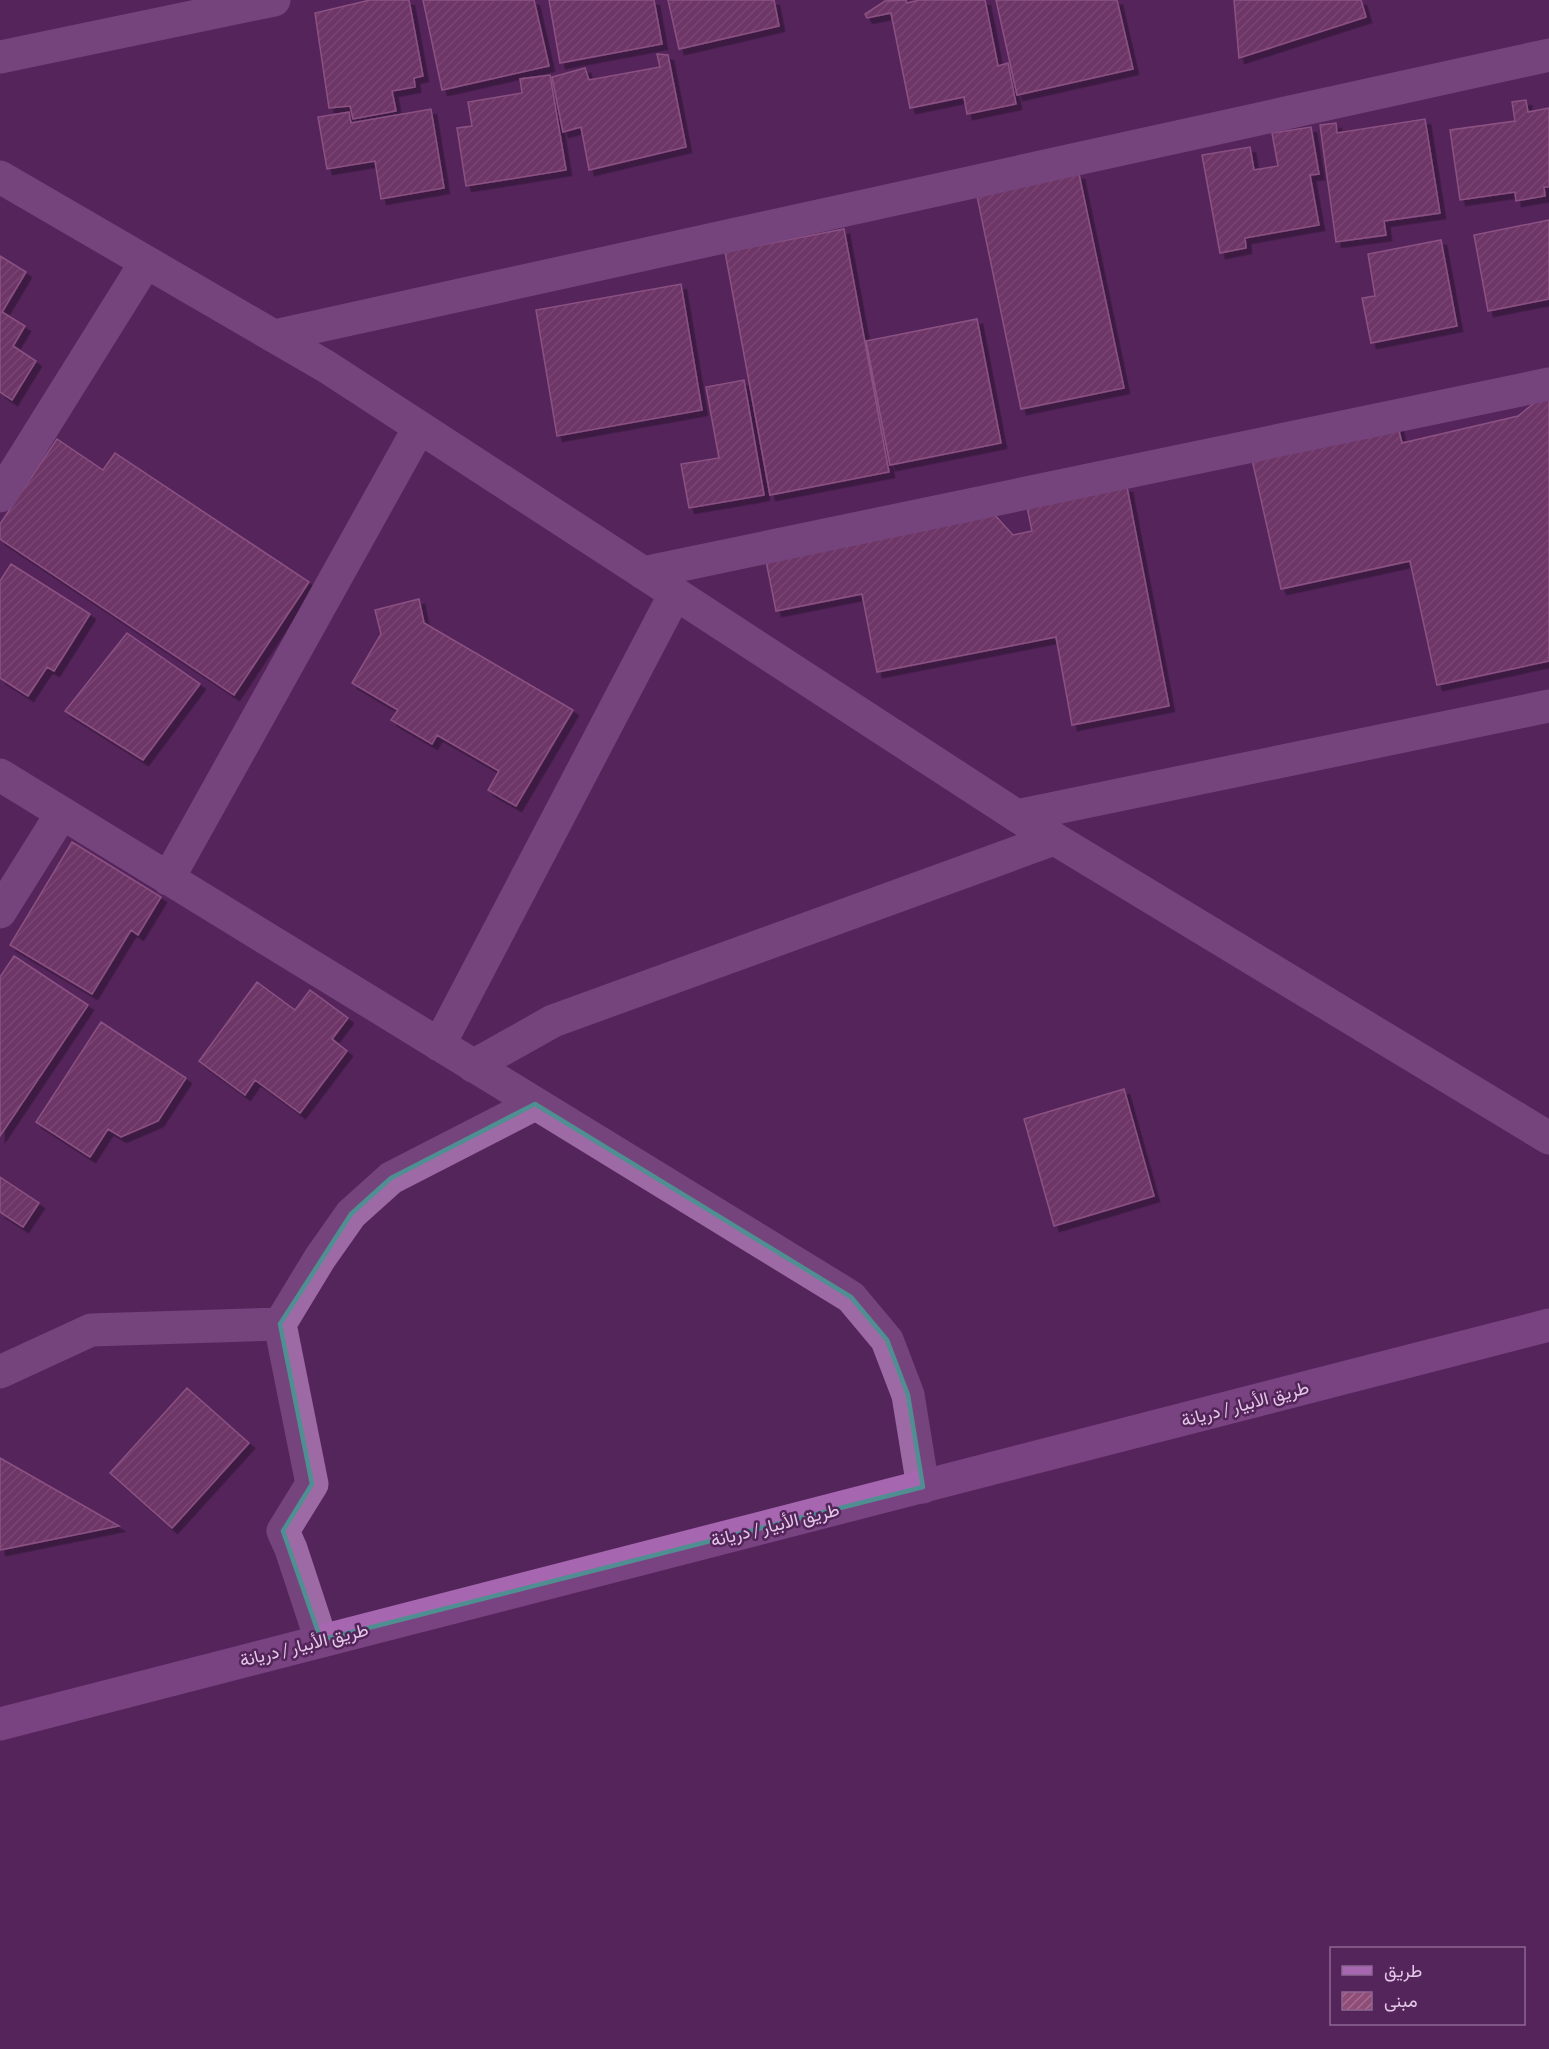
<svg xmlns="http://www.w3.org/2000/svg" width="1549" height="2049" font-family="'PT Sans Narrow',Vazirmatn,sans-serif">
  <style>
    .building { fill: url(#building-hatch); stroke: #d088b4; stroke-width: 1.5; filter: url(#shadow) }
    .lines { fill: none; stroke-linecap: round; stroke-linejoin: round }
    .minor { stroke: #9e6aa5; stroke-width: 33 }
    .major { stroke: #a766b0; stroke-width: 33 }
    .marked { fill: none; stroke: #4f8f92; stroke-width: 4.5; stroke-linejoin: round }
    .labels { text-anchor: middle; stroke-width: 5; stroke-linejoin: round; paint-order: stroke }
    .street-label { font-size: 18px; fill: #e4c8e7; stroke: #54255b }
  </style>
  <defs>
    <pattern id="building-hatch" width="6" height="6" patternUnits="userSpaceOnUse" patternTransform="scale(1.5)"><rect width="6" height="6" fill="#8e4c76"/><path d="M-1 1l2-2M0 6l6-6M5 7l2-2" fill="none" stroke="#a36c90"/></pattern>
    <filter id="shadow"><feDropShadow dx="5.5" dy="5.5" stdDeviation="0" flood-color="#0009"/></filter>
  </defs>
  <rect width="100%" height="100%" fill="#54255b"/>
  <path class="building" d="M370,0H409L423,76L414,78L415,87L392,91L396,111L353,119L350,106L329,108L315,13Z
    M423,0H534L549,66L442,90Z
    M549,0H654L662,44L560,63Z
    M668,0H774L779,26L679,49Z
    M906,0L907,3L919,0H985L998,66L1008,63L1016,104L967,114L964,97L910,108L891,13L867,18L865,14L885,1Z
    M996,0H1117L1133,69L1017,95Z
    M1234,0H1361L1366,17L1239,58Z
    M657,54L668,55L686,147L589,170L581,127L563,132L552,77L585,68L589,80L660,67Z
    M550,75L566,170L466,186L457,128L472,126L468,102L522,93L520,79Z
    M1526,100L1528,112L1549,108V187H1544L1545,196L1516,201L1515,192L1460,200L1450,130L1515,121L1512,102Z
    M431,109L444,188L381,199L375,161L327,169L318,117L349,112L351,123Z
    M1425,119L1440,213L1384,221L1386,235L1336,242L1320,125L1336,123L1337,133Z
    M1311,127L1319,174L1310,175L1319,225L1245,238L1246,248L1220,253L1202,155L1250,147L1254,170L1278,166L1272,133Z
    M1079,174L1124,388L1021,409L977,196Z
    M1549,220V299L1488,311L1474,235Z
    M844,229L889,472L770,495L725,252Z
    M1441,240L1457,326L1371,343L1362,298L1375,296L1368,254Z
    M0,256L26,272L2,312L25,326L13,346L36,361L12,400L0,392Z
    M681,284L702,410L557,436L536,310Z
    M977,319L1001,443L890,465L866,341Z
    M744,380L764,495L689,508L681,464L719,458L706,387Z
    M1538,400H1549V661L1437,685L1410,561L1281,589L1251,455L1397,423L1402,443L1518,416Z
    M57,439L103,470L115,453L309,582L234,695L0,539V524Z
    M1127,487L1169,706L1072,725L1056,637L877,672L862,594L776,611L765,556L992,512L1013,535L1032,531L1027,507Z
    M11,564L90,614L54,671L47,667L28,696L0,678V581Z
    M419,599L424,623L573,710L516,806L488,790L499,771L437,735L432,744L391,720L398,710L352,683L381,634L375,610Z
    M127,633L200,684L143,760L65,711Z
    M72,842L161,897L138,935L131,930L92,994L10,945Z
    M14,956L88,1005L0,1136V977Z
    M257,982L295,1010L310,990L348,1018L332,1039L347,1051L300,1113L255,1080L245,1095L199,1061Z
    M101,1022L186,1078L158,1121L121,1137L108,1129L90,1157L36,1122Z
    M1124,1089L1154,1196L1054,1226L1024,1119Z
    M0,1177L39,1203L23,1227L0,1212Z
    M187,1388L249,1443L172,1528L110,1473Z
    M0,1458L119,1526L0,1550Z"/>
  <g class="lines">
    <path class="minor" d="M0,57L274,0
      M0,177L327,367L1017,816L1549,1138
      M274,336L1549,55
      M0,496L146,262
      M643,573L1549,384
      M0,775L851,1297L887,1340L908,1395L923,1487
      M1017,816L1549,706
      M168,879L419,428
      M0,912L62,813
      M439,1045L675,594
      M473,1066L553,1021L1054,839
      M280,1324L320,1258L351,1214L391,1178L535,1104
      M0,1372L91,1330L280,1324L312,1484L283,1531L291,1549L321,1640"/>
    <path class="major" d="M0,1724L1549,1325"/>
  </g>
  <path d="M0 0H1549V2049H0ZM535,1104L851,1297L887,1340L908,1395L923,1487L321,1640L283,1531L312,1484L280,1324L351,1214L391,1178Z" fill="#54255b" fill-opacity=".55" fill-rule="evenodd"/>
  <path class="marked" d="M535,1104L851,1297L887,1340L908,1395L923,1487L321,1640L283,1531L312,1484L280,1324L351,1214L391,1178Z"/>
  <g class="labels">
    <g class="street-label">
      <text transform="translate(1245 1404) rotate(-15)" y="6">طريق الأبيار / دريانة</text>
      <text transform="translate(775 1525) rotate(-14)" y="6">طريق الأبيار / دريانة</text>
      <text transform="translate(304 1645) rotate(-14)" y="6">طريق الأبيار / دريانة</text>
    </g>
  </g>
  <rect x="1330" y="1947" width="195" height="78" fill="#54255b" stroke="#8e6693" stroke-width="1.5"/>
  <rect x="1342" y="1966" width="30" height="9" fill="#a766b0" stroke="#8e6693" stroke-width="1.5"/>
  <text x="1384" y="1977" font-size="18" fill="#e4c8e7">طريق</text>
  <rect x="1342" y="1992" width="30" height="18" fill="url(#building-hatch)" stroke="#8e6693" stroke-width="1.5"/>
  <text x="1384" y="2007" font-size="18" fill="#e4c8e7">مبنى</text>
</svg>
